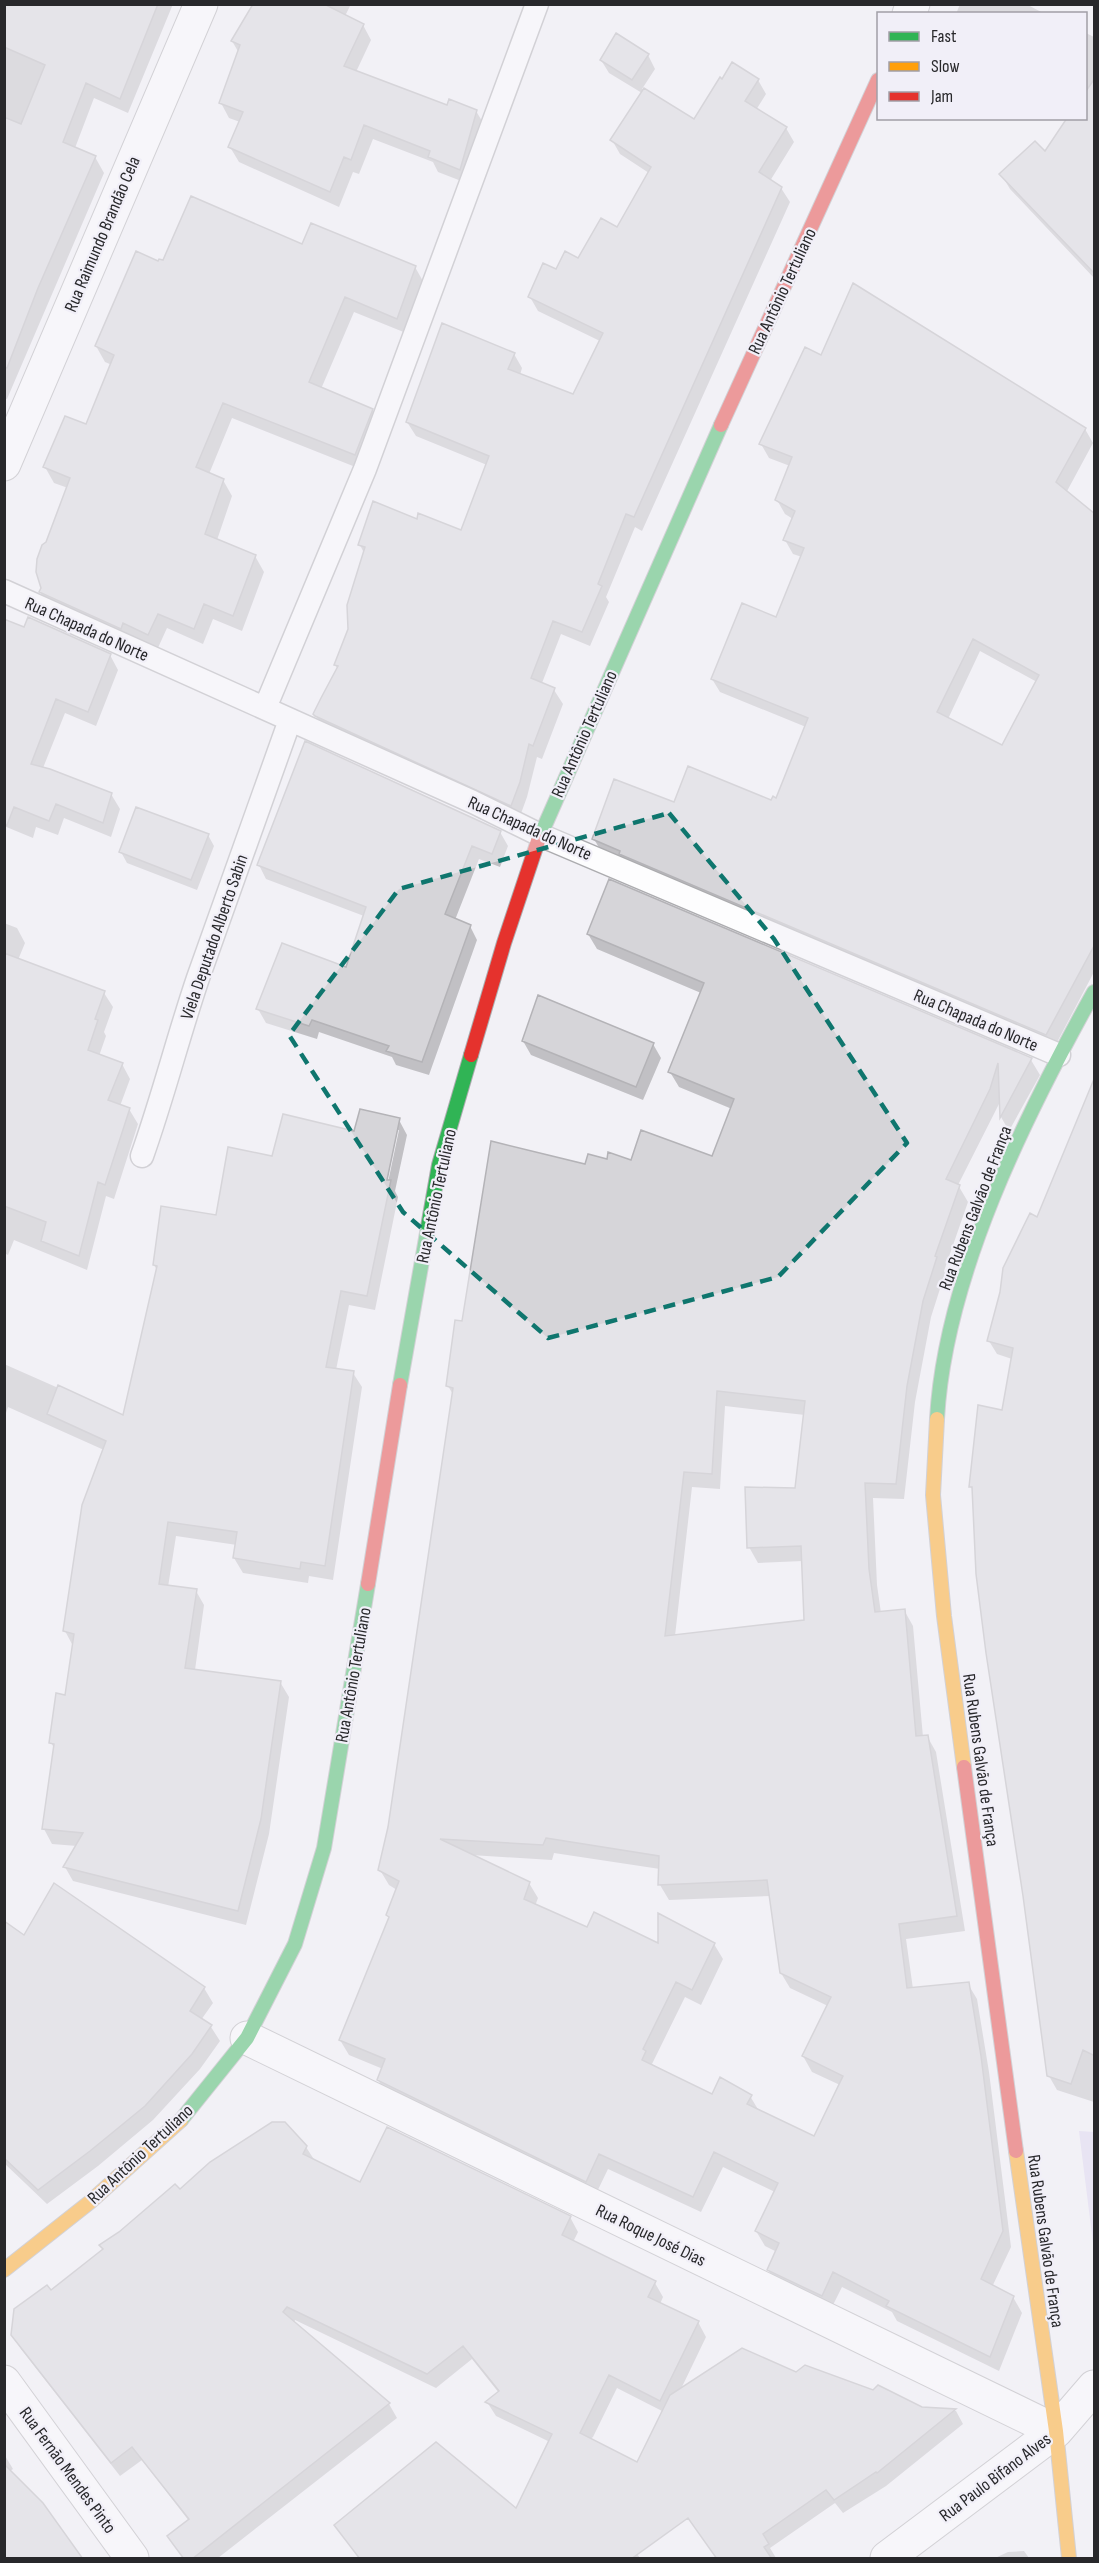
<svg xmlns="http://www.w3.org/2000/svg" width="1099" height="2563" font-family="'Sofia Sans Condensed',sans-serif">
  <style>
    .green { fill: #dbd4ef }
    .shadow { fill: #0003; fill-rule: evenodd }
    .building { fill: #d6d5d9; stroke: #b4b3b7; stroke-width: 1.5; fill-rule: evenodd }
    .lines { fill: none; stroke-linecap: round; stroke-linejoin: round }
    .lane-casing { stroke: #acacaf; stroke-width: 25 }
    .street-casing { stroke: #acacaf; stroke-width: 35 }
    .fast-casing { stroke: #acacaf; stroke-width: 16 }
    .slow-casing { stroke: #acacaf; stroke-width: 16 }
    .jam-casing { stroke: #acacaf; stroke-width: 16 }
    .lane { stroke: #fdfdfe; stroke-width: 22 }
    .street { stroke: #fdfdfe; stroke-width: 33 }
    .fast { stroke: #30b455; stroke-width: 14 }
    .slow { stroke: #ff9f0a; stroke-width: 14 }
    .jam { stroke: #e5322d; stroke-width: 14 }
    .marked { fill: none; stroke: #0f766e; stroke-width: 4.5; stroke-dasharray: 12 8; stroke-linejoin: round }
    .labels { text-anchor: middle; stroke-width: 4.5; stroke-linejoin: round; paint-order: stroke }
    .street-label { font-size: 18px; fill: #28282b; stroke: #f1eff8 }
  </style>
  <rect width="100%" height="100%" fill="#f2f1f6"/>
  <path class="green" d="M1079,2131L1094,2132V2251Z"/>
  <path class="shadow" d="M4,4H173L128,113L94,98L75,148L95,157L104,173L7,399L4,398Z
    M255,4H351L345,16L363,25L371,40L356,72L447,107L476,111L485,126L469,184L438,172L433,162L373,139L359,174L353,172L339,207L239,162L230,147L240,122L229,118L221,103L239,53L232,41Z
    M960,4H1026L1045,14H956Z
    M1086,33L1094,37V278L1010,189L1001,174L1045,154L1086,118Z
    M648,55L655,69L642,89L694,121L758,80L766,94L756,110L786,128L794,142L770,181L781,188L790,202L642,531L635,527L606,597L609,602L590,646L561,634L542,683L554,690L563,704L542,759L537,757L527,797L519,819L323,729L315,714L338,669L335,665L349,629L364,553L360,545L418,521L462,532L487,465L416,436L407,422L514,354L522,368L520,375L574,396L600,341L538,311L530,297L556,271L579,260L618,229L649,173L620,154L612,140L642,93L609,73L601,60Z
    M302,246L415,267L424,283L406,333L354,312L321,389L372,410L381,426L363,470L232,418L209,474L223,480L232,496L217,540L255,556L264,572L242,631L213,619L203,644L167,628L157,650L50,607L40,592L48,543L68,488L54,483L45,467L86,426L112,365L105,362L96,346L159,263Z
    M822,357L1085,429L1093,443L1005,606L1094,520V972L1054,1048L602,853L594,839L675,804L772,802L777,800L806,727L720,692L712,679L777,619L802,557L793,554L785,540L793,519L785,514L777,500L790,466L769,458L761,444ZM980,651L1037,682L1003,747L948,719Z
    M4,621L110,655L118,670L96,726L65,713L43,768L111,794L120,809L111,837L64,818L58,835L36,827L33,838L4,826Z
    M500,832L508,846L500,867L479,859L455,920L470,926L477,940L429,1075L396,1065L392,1057L319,1032L317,1039L266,1023L258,1009L347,969L364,916L266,879L259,865Z
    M208,835L214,846L197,890L127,863L121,852Z
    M610,881L1031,1060L1040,1075L1009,1131L1001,1117V1100L958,1185L968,1202L944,1271L945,1273L931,1317L915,1402L904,1499L873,1498L877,1585L881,1613L904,1610L913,1626L923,1737L927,1736L936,1752L965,1931L906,1939L913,1989L968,1984L977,1999L989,2072L1011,2247L992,2287L1013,2297L1022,2313L999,2371L897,2321L892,2312L842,2287L830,2311L777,2285L768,2270L777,2252L765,2246L756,2231L775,2192L723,2167L701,2212L608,2169L595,2196L387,2095L378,2080L383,2069L349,2055L340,2040L390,1919L387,1915L397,1890L389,1885L380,1870L390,1827L454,1396L448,1386L463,1323L586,1166L608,1161L631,1162L713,1158L732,1109L679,1087L670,1072L701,993L597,949L588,934ZM725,1406L805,1415L797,1490L749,1547L758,1563L803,1561L806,1621L675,1636L692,1487L720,1489ZM554,1853L660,1869V1885L669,1900L771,1896L781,1973L790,1988L828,2006L803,2056L812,2072L840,2085L815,2138L759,2111L750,2096H713L652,2064L685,1997L701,2005L723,1959L714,1944L659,1945L588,1929L535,1906L538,1898L529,1883L471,1855L552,1860Z
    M4,923L17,928L25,943L18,960L104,993L113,1007L104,1032L106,1036L99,1056L122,1064L130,1079L120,1106L129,1109L138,1124L114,1199L106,1196L87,1270L14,1240L8,1255L4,1253Z
    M523,1041L653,1044L661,1058L643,1100L531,1055Z
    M1094,1097V2102L1057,2090L1049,2076L974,1492L971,1487L1003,1411L1012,1359L997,1354L989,1341L1067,1148Z
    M399,1120L407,1135L395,1191L398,1197L375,1310L349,1305L336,1370L353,1373L362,1387L333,1580L309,1576L308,1583L243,1573L234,1558L237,1545L176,1536L168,1587L196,1591L204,1605L195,1670L280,1682L289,1697L269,1834L246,1925L73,1881L65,1867L77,1846L52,1844L44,1829L55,1749L51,1743L66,1697L73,1646L65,1631L104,1450L8,1407L4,1419V1364L124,1417L157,1270L154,1265L217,1217L273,1158ZM396,1130H399L387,1187H384Z
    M55,1885L204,1988L213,2003L201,2020L211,2027L220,2041L200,2069L153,2120L98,2166L47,2204L4,2163V1931L25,1937Z
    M306,2147L315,2161L361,2184L570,2217L578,2232L573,2242L655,2283L663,2297L660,2304L698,2322L706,2337L680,2391L796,2374L922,2409L956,2411L963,2424L886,2486L843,2513L835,2503L770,2548L776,2558H717L664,2412L617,2388L593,2437L571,2453L566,2450L640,2558H359L336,2526L516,2511L550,2442L496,2416L487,2402L499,2393L472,2359L436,2388L295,2320L294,2323L389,2404L397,2418L218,2558H183L169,2536L189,2521L142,2460L120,2476L21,2349L12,2334L50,2292L180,2191Z
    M4,2454L13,2469L10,2471L4,2558Z
    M1024,2551L1029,2558H995L1008,2552Z"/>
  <path class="building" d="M4,4H158L120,99L86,83L63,142L96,156L38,288L7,368L4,367V117L21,124L45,65L4,47Z
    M253,4H324L364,24L344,66L447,105L449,99L477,110L460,170L428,157L430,151L364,125L351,160L344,157L330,192L228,147L243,112L219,103L240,45L231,41Z
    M616,33L649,54L632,80L600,60Z
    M732,62L759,79L745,101L787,127L759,172L782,187L634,517L626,514L598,584L602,586L582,632L553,621L531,678L555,688L533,746L529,744L520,782L511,806L315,716L313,714L321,698L338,666L334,665L348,629L347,605L365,547L358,545L373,501L417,519L418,513L461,530L489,456L406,422L442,323L515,353L508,369L573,394L603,333L528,297L543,263L556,269L565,251L578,258L601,218L617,227L651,167L610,140L644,88L694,119L720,77L722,79Z
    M1095,78V274L999,174L1035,141L1045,151L1067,118H1086V91Z
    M191,196L302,244L311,223L416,266L397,319L345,297L309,382L373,409L355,455L223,403L196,467L224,479L205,534L256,555L233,616L204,604L194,629L158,614L148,635L123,623L121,629L39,592L41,588L36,572L37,559L42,545L46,542L70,478L43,467L65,416L86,424L114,355L95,346L136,251L158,261L159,259L163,260Z
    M853,283L1086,428L1056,482L1095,514V944L1046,1035L619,854L620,851L592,839L614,779L674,802L688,766L771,800L773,796L776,798L808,718L711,679L742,603L776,617L804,548L783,540L795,511L775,500L792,457L759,444L805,347L821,355ZM973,639L1039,675L1002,745L937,712Z
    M28,617L111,654L88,712L56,699L31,764L50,769L112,793L103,823L56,804L49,821L14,807L7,825H4V619L24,627Z
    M305,741L501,831L492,854L472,846L445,914L471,925L422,1062L386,1051L389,1046L312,1020L309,1026L256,1009L282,943L346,967L366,907L257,865Z
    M136,807L209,834L191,880L119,852Z
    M609,879L1032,1058L1000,1118L998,1063L990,1089L946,1179L960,1185L935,1256L937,1257L923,1301L907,1386L896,1484L865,1483L869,1569L875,1612L905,1609L916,1736L928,1735L957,1916L899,1924L907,1988L969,1982L981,2056L1003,2231L981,2279L1014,2296L990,2357L886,2306L889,2301L833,2272L822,2296L767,2270L779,2243L755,2231L778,2183L714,2152L693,2197L599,2154L586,2182L377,2080L385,2059L339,2040L389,1917L386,1915L399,1881L378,1870L388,1827L453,1388L446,1386L455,1320L462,1321L491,1141L585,1164L588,1154L607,1159L608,1152L631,1160L641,1130L712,1156L734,1099L668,1072L704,983L587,934ZM717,1391L805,1401L795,1488L745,1487L747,1548L801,1546L804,1620L665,1636L684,1472L712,1474ZM546,1838L659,1856L658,1885L767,1880L780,1973L831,1997L802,2056L843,2076L814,2136L747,2104L752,2095L720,2077L712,2094L642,2060L646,2051L643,2049L676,1982L692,1990L715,1943L658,1913V1943L594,1912L587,1927L524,1899L530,1882L440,1839L543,1845Z
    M4,953L105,991L95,1019L98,1020L88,1050L123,1063L108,1100L130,1108L105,1185L98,1182L79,1256L41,1241L46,1222L4,1206Z
    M538,995L654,1043L636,1087L522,1041Z
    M1094,1079L1095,2056L1083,2050L1071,2084L1047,2076L1023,1896L986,1653L976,1574L972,1487H969L978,1405L1002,1410L1013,1348L987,1341L1000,1292L1003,1268L1030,1213L1037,1217Z
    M360,1109L400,1118L387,1180H391L367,1296L341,1291L326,1367L354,1371L325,1566L301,1562L300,1569L233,1558L237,1532L168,1522L159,1584L197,1589L185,1668L281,1681L261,1819L238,1911L63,1867L83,1833L42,1829L54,1744L49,1743L56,1693L65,1695L74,1634L63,1631L82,1505L106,1441L47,1414L58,1385L123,1415L157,1266L153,1265L161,1206L216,1215L228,1147L272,1156L283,1114L354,1131Z
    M54,1883L205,1987L190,2011L212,2025L192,2054L145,2106L90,2151L38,2190L4,2158V1921L24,1935Z
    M272,2122H285L307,2146L303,2154L360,2182L387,2127L571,2216L562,2235L656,2281L648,2297L699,2321L660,2401L609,2375L580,2433L637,2462L670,2395L742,2348L796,2372L805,2365L873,2390L878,2385L922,2407L956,2409L877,2473L876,2472L834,2500L826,2490L763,2534L769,2544L764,2547L772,2559H717L688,2518L631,2559H360L334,2525L436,2442L516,2508L552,2434L485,2402L499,2391L463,2346L427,2374L287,2307L283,2312L390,2403L192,2559H184L167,2536L189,2519L132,2447L111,2463L11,2335L14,2309L47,2285L51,2290L103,2249L99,2245L119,2232L175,2184L180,2189L210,2162Z
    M4,2464L43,2503L83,2559H4Z"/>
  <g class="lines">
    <g class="lane-casing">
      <path id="lane" d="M4,591L473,802L540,835L1059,1055
        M265,708L365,469L537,4
        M142,1156C163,1097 178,1037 198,978L290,720"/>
    </g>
    <g class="street-casing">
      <path id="street" d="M909,14L913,4
        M4,464L201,4
        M247,2038L1056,2431
        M4,2382L132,2558
        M887,2558L1056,2431L1094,2387"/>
    </g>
    <g class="fast-casing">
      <path id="fast" d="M538,841L721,425
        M400,1385L439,1165L471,1055
        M937,1419C945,1276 1025,1116 1094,992
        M181,2120L247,2038L295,1944L324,1848L368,1584"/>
    </g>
    <g class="slow-casing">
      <path id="slow" d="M937,1419L933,1495L944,1616L964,1767
        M1016,2151L1056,2431L1069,2558
        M4,2270L90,2202L181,2120"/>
    </g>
    <g class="jam-casing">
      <path id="jam" d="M721,425L878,80
        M471,1055L504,943L538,841
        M368,1584L400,1385
        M964,1767L1016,2151"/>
    </g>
    <use href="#lane" class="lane"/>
    <use href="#street" class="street"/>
    <use href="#fast" class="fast"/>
    <use href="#slow" class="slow"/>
    <use href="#jam" class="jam"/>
  </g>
  <path d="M0 0H1099V2563H0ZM669,813L774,939L907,1143L778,1277L548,1338L403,1212L289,1035L399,889Z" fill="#f2f1f6" fill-opacity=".55" fill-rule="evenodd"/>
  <path class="marked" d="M669,813L774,939L907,1143L778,1277L548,1338L403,1212L289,1035L399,889Z"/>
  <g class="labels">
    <g class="street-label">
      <text transform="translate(102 234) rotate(-67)" y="6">Rua Raimundo Brandão Cela</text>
      <text transform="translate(782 291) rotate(-65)" y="6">Rua Antônio Tertuliano</text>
      <text transform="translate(87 629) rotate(24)" y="6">Rua Chapada do Norte</text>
      <text transform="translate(584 734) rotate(-66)" y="6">Rua Antônio Tertuliano</text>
      <text transform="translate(530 828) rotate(24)" y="6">Rua Chapada do Norte</text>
      <text transform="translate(214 937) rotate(-71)" y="6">Viela Deputado Alberto Sabin</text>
      <text transform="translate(976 1020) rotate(23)" y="6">Rua Chapada do Norte</text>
      <text transform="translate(436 1196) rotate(-78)" y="6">Rua Antônio Tertuliano</text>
      <text transform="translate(975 1208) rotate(-69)" y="6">Rua Rubens Galvão de França</text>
      <text transform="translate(353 1675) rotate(-80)" y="6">Rua Antônio Tertuliano</text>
      <text transform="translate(981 1760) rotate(82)" y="6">Rua Rubens Galvão de França</text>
      <text transform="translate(140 2154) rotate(-43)" y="6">Rua Antônio Tertuliano</text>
      <text transform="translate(651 2235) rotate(26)" y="6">Rua Roque José Dias</text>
      <text transform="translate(1046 2241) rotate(82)" y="6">Rua Rubens Galvão de França</text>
      <text transform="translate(68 2470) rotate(54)" y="6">Rua Fernão Mendes Pinto</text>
      <text transform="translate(995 2477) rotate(-37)" y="6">Rua Paulo Bifano Alves</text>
    </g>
  </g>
  <rect width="1099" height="2563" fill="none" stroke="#28282b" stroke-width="12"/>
  <rect x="877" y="12" width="210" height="108" fill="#f1eff8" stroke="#a19fa6" stroke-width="1.5"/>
  <rect x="889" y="32" width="30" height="9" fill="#30b455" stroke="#a19fa6" stroke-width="1.5"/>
  <text x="931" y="42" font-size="18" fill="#28282b">Fast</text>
  <rect x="889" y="62" width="30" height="9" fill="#ff9f0a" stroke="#a19fa6" stroke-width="1.5"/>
  <text x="931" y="72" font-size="18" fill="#28282b">Slow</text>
  <rect x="889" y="92" width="30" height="9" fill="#e5322d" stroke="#a19fa6" stroke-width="1.5"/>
  <text x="931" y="102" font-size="18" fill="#28282b">Jam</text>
</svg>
